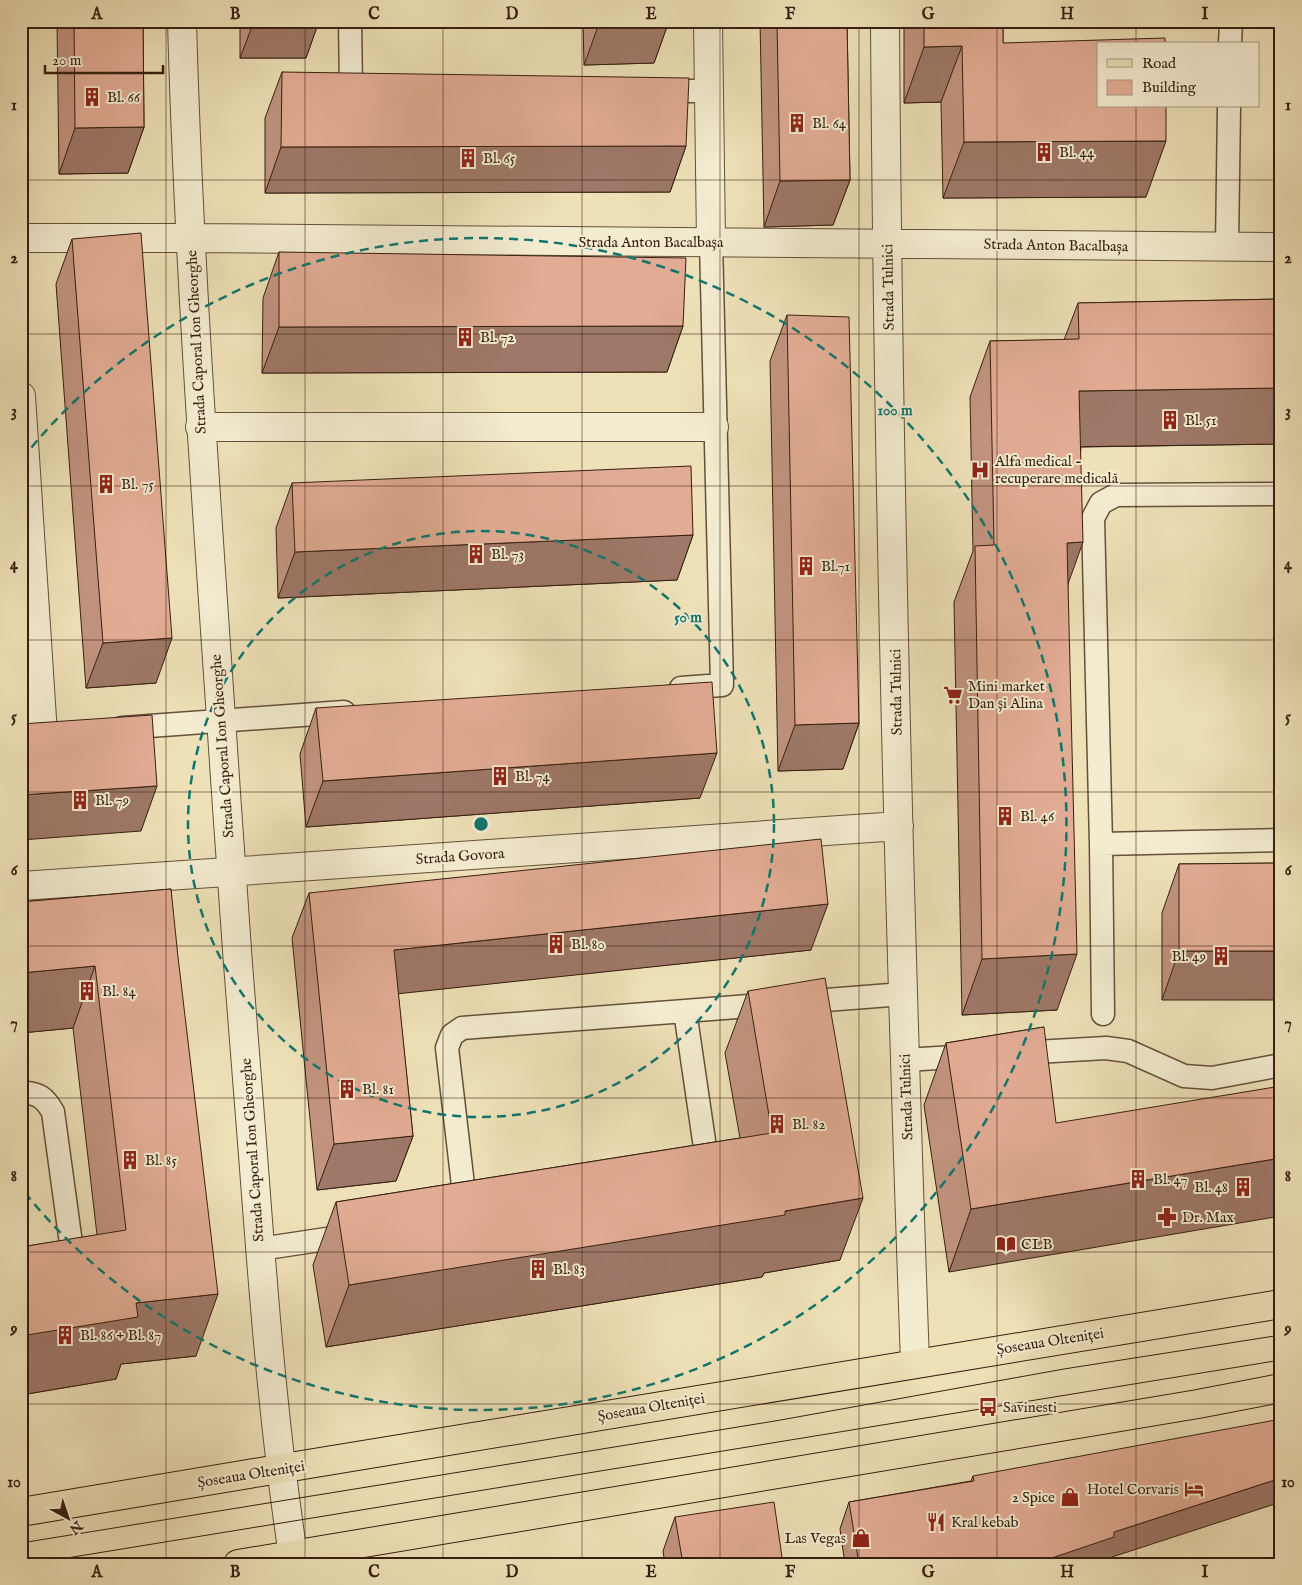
<svg xmlns="http://www.w3.org/2000/svg" width="1302" height="1585" font-family="'IM FELL English',serif">
  <style>
    .lines { fill: none; stroke-linecap: round; stroke-linejoin: round }
    .lane-casing { stroke: #65503b; stroke-width: 25 }
    .street-casing { stroke: #65503b; stroke-width: 30 }
    .primary-casing { stroke: #371f11; stroke-width: 30 }
    .lane { stroke: #f4ecd1; stroke-width: 22 }
    .street { stroke: #f4ecd1; stroke-width: 28 }
    .primary { stroke: #eee1b8; stroke-width: 28 }
    .tram { stroke: #371f11; stroke-width: 1 }
    .wall { fill: #c2947f; stroke: #371f11 }
    .shaded-wall { fill: #9e7868; stroke: #371f11 }
    .building { fill: #e2ac94; stroke: #371f11 }
    .grid { fill: none; stroke: #371f11; stroke-width: 1; stroke-opacity: 0.55 }
    .ring { fill: none; stroke: #0f766e; stroke-width: 2.5; stroke-dasharray: 9 6 }
    .labels { text-anchor: middle; stroke-width: 4; stroke-linejoin: round; paint-order: stroke }
    .poi-label { font-size: 15px; fill: #371f11; stroke: #f4ecd1; text-anchor: start }
    .street-label { font-size: 15px; fill: #371f11; stroke: #f4ecd1 }
    .centre { fill: #0f766e; stroke: #f4ecd1; stroke-width: 2.5 }
    .ring-label { font-size: 15px; text-anchor: middle; font-weight: bold; fill: #0f766e; stroke: #f4ecd1; stroke-width: 4; stroke-linejoin: round; paint-order: stroke }
    .neatline { fill: none; stroke: #371f11; stroke-width: 2 }
    .grid-label { font-size: 16px; text-anchor: middle; font-weight: bold; fill: #371f11 }
  </style>
  <rect width="100%" height="100%" fill="#eee1b8"/>
  <filter id="stains"><feTurbulence type="fractalNoise" baseFrequency=".004" numOctaves="4"/><feColorMatrix values="0 0 0 0 .2 0 0 0 0 .09 0 0 0 0 .02 0 0 0 .5 -.17"/></filter>
  <radialGradient id="worn" r=".72"><stop offset=".6" stop-color="#630" stop-opacity="0"/><stop offset="1" stop-color="#630" stop-opacity=".3"/></radialGradient>
  <g class="lines">
    <g class="lane-casing">
      <path id="lane" d="M350,21L351,89H365
        M1230,44L1231,21
        M657,91H709
        M1227,247L1229,106
        M1281,494L1116,495L1101,503L1093,518L1101,844L1281,840
        M681,688L722,685L711,242
        M122,728L344,712
        M1101,844L1103,1014
        M1018,1053L1106,1048L1128,1051L1184,1076L1212,1078L1281,1065
        M905,1060L971,1056
        M21,1093C38,1092 45,1098 53,1112L73,1258C63,1278 40,1275 21,1278
        M707,1173L708,1168L685,1011L903,994
        M466,1211L447,1048L452,1035L462,1028L685,1011
        M260,1249L353,1235"/>
    </g>
    <g class="street-casing">
      <path id="street" d="M182,21C189,279 209,536 226,793C234,914 243,1034 253,1155C263,1289 273,1422 293,1555
        M708,21L711,242
        M885,21C888,468 899,916 915,1363
        M21,238H191L1281,247
        M21,396L43,734
        M200,427H714
        M21,886L899,826"/>
    </g>
    <g class="primary-casing">
      <path id="primary" d="M21,1512C441,1442 861,1371 1281,1304
        M238,1564L1198,1404L1281,1388"/>
    </g>
    <use href="#lane" class="lane"/>
    <use href="#street" class="street"/>
    <use href="#primary" class="primary"/>
    <path class="tram" d="M21,1543L775,1421L1064,1369L1281,1335
      M30,1564L1281,1360"/>
  </g>
  <path class="wall" d="M57,21H143L144,127L128,173L59,174Z
    M240,21H319L306,58H240Z
    M583,21H669L654,63L584,65Z
    M760,21H847L850,180L833,225L764,227Z
    M904,21H1003V43L1146,197L943,198L941,102L904,103Z
    M282,72L686,146L670,192L265,193V118Z
    M72,239L156,683L86,688L56,284Z
    M279,252L683,326L667,372L262,373L263,298Z
    M1281,299V444L1081,447L1068,583L1057,1010L962,1015L954,602L973,551L970,397L990,341L1064,340L1078,303Z
    M787,315L859,723L843,769L778,771L770,361Z
    M292,483L693,535L677,580L278,598L276,528Z
    M316,708L700,798L306,827L300,754Z
    M1281,863L1162,1000V913L1179,864Z
    M171,889L196,1356L121,1364L116,1379L21,1395V1247L97,1235L73,1028L21,1033V902Z
    M309,893L811,950L398,993L413,1136L396,1181L317,1190L292,938Z
    M748,991L840,1260L764,1273L762,1277L326,1347L313,1265L336,1202L740,1138L725,1053Z
    M1044,1027L949,1272L924,1105L946,1043Z
    M973,1476L1106,1559L1105,1564H845L840,1529L849,1502L971,1481Z
    M675,1517L783,1564H665L663,1551Z"/>
  <path class="shaded-wall" d="M254,21H319L306,58H240Z
    M600,21H669L654,63L584,65Z
    M962,46L941,102L904,103L924,47Z
    M144,127L128,173L59,174L75,128Z
    M1166,141L1146,197L943,198L964,142Z
    M686,146L670,192L265,193L281,147Z
    M850,180L833,225L764,227L780,181Z
    M683,326L667,372L262,373L279,327Z
    M1281,388V444L1059,447L1079,391Z
    M693,535L677,580L278,598L295,552Z
    M1083,542L1063,598L1067,543Z
    M172,638L156,683L86,688L103,643Z
    M859,723L843,769L778,771L795,725Z
    M717,753L700,798L306,827L323,781Z
    M157,786L141,831L21,840V795Z
    M828,904L811,950L377,996L394,950Z
    M1179,951H1281V1000H1162Z
    M1077,954L1057,1010L962,1015L982,959Z
    M95,966L73,1028L21,1033V973Z
    M413,1136L396,1181L317,1190L334,1144Z
    M1281,1158V1216L949,1272L971,1209Z
    M863,1198L840,1260L764,1273L762,1277L326,1347L349,1285Z
    M218,1294L196,1356L121,1364L116,1379L21,1395V1336L136,1303Z
    M1281,1478V1502L1106,1559L1105,1564H1034L1114,1532Z"/>
  <path class="building" d="M74,21H143L144,127L75,128Z
    M777,21H847L850,180L780,181Z
    M924,21H1003V43L1165,38V44H1098V106H1166V141L964,142L962,46L924,47Z
    M282,72L689,78L686,146L281,147Z
    M141,233L172,638L103,643L72,239Z
    M279,252L686,258L683,326L279,327Z
    M1281,299V388L1079,391L1083,542L1067,543L1077,954L982,959L975,546L994,545L990,341L1079,339L1078,303Z
    M787,315L849,317L859,723L795,725Z
    M691,466L693,535L295,552L292,483Z
    M712,682L717,753L323,781L316,708Z
    M152,715L157,786L21,795V724Z
    M821,839L828,904L394,950L413,1136L334,1144L309,893Z
    M1281,863V951H1179V864Z
    M171,889L178,957L218,1294L136,1303L138,1317L21,1336V1247L126,1230L95,966L21,973V902Z
    M825,978L863,1198L785,1211V1215L349,1285L336,1202L772,1133L748,991Z
    M1044,1027L1056,1123L1281,1086V1158L971,1209L946,1043Z
    M1281,1419V1478L1114,1532V1537L1034,1564H859L849,1502L974,1481L973,1476Z
    M774,1502L783,1564H683L675,1517Z
    M1245,1559L1249,1564H1241Z"/>
  <path class="grid" d="M166,21V1564M305,21V1564M443,21V1564M582,21V1564M720,21V1564M859,21V1564M997,21V1564M1136,21V44M1136,106V1564M21,180H1281M21,334H1281M21,486H1281M21,640H1281M21,792H1281M21,946H1281M21,1098H1281M21,1252H1281M21,1404H1281"/>
  <g class="ring">
    <circle cx="481" cy="824" r="293"/>
    <path d="M22 459A586 586 0 1 1 22 1189"/>
  </g>
  <defs>
    <g id="building-bare" transform="scale(1.5)"><path d="M-4-6H4V6H1V3H-1V6H-4ZM-2.5-4.3h1.7v1.8h-1.7ZM.8-4.3h1.7v1.8H.8ZM-2.5-1h1.7V.8h-1.7ZM.8-1h1.7V.8H.8Z" fill="#8f2418" stroke="#f4ecd1" stroke-width="2.5" paint-order="stroke"/></g>
    <g id="hospital-bare" transform="scale(1.5)"><path d="M-5-5h3v3.5h4V-5h3V5h-3V1.5h-4V5h-3Z" fill="#8f2418" stroke="#f4ecd1" stroke-width="2.5" paint-order="stroke"/></g>
    <g id="supermarket-bare" transform="scale(1.5)"><path d="M-6-5.5h2.5l.6 2H6L4.5 2H-2.5L-4.4-4H-6ZM-1.5 3.2a1.3 1.3 0 1 0 .1 0ZM3 3.2a1.3 1.3 0 1 0 .1 0Z" fill="#8f2418" stroke="#f4ecd1" stroke-width="2.5" paint-order="stroke"/></g>
    <g id="pharmacy-bare" transform="scale(1.5)"><path d="M-2-6h4v4h4v4h-4v4h-4v-4h-4v-4h4Z" fill="#8f2418" stroke="#f4ecd1" stroke-width="2.5" paint-order="stroke"/></g>
    <g id="library-bare" transform="scale(1.5)"><path d="M-6-4Q-3-5.5-.7-3.5V5Q-3 3-6 4ZM6-4Q3-5.5 .7-3.5V5Q3 3 6 4Z" fill="#8f2418" stroke="#f4ecd1" stroke-width="2.5" paint-order="stroke"/></g>
    <g id="bus-bare" transform="scale(1.5)"><path d="M-5-6H5V4H4V6H2V4H-2V6H-4V4H-5ZM-3.5-4V0h7V-4ZM-3.5 1.2v1.5H-2V1.2ZM2 1.2v1.5H3.5V1.2Z" fill="#8f2418" stroke="#f4ecd1" stroke-width="2.5" paint-order="stroke"/></g>
    <g id="hotel-bare" transform="scale(1.5)"><path d="M-6-4.5h1.5V1H6V5H4.5V3h-9V5H-6ZM-4 0a1.8 1.8 0 1 1 3.6 0ZM.5 0V-2.5h3Q6-2.5 6 0Z" fill="#8f2418" stroke="#f4ecd1" stroke-width="2.5" paint-order="stroke"/></g>
    <g id="shop-bare" transform="scale(1.5)"><path d="M-5-2.5h2.3a2.7 3.5 0 0 1 5.4 0H5L5.5 6h-11ZM-1.5-2.5h3a1.5 2.3 0 0 0-3 0Z" fill="#8f2418" stroke="#f4ecd1" stroke-width="2.5" paint-order="stroke"/></g>
    <g id="restaurant-bare" transform="scale(1.5)"><path d="M-5-6h1v4h1v-4h1v4h1v-4h1v5L-1.5 .5V6h-2V.5L-5-1ZM5-6V6H3V1.5H1.5Q1.5-4 5-6Z" fill="#8f2418" stroke="#f4ecd1" stroke-width="2.5" paint-order="stroke"/></g>
  </defs>
  <g fill-rule="evenodd">
    <use href="#building-bare" x="92" y="97"/>
    <use href="#building-bare" x="797" y="123"/>
    <use href="#building-bare" x="1044" y="152"/>
    <use href="#building-bare" x="468" y="158"/>
    <use href="#building-bare" x="465" y="337"/>
    <use href="#building-bare" x="1170" y="420"/>
    <use href="#hospital-bare" x="980" y="470"/>
    <use href="#building-bare" x="106" y="484"/>
    <use href="#building-bare" x="476" y="554"/>
    <use href="#building-bare" x="806" y="566"/>
    <use href="#supermarket-bare" x="953" y="695"/>
    <use href="#building-bare" x="500" y="776"/>
    <use href="#building-bare" x="80" y="800"/>
    <use href="#building-bare" x="1005" y="816"/>
    <use href="#building-bare" x="556" y="944"/>
    <use href="#building-bare" x="1221" y="956"/>
    <use href="#building-bare" x="87" y="991"/>
    <use href="#building-bare" x="347" y="1089"/>
    <use href="#building-bare" x="777" y="1124"/>
    <use href="#building-bare" x="130" y="1160"/>
    <use href="#building-bare" x="1138" y="1179"/>
    <use href="#building-bare" x="1243" y="1187"/>
    <use href="#pharmacy-bare" x="1167" y="1217"/>
    <use href="#library-bare" x="1006" y="1244"/>
    <use href="#building-bare" x="538" y="1269"/>
    <use href="#building-bare" x="65" y="1335"/>
    <use href="#bus-bare" x="988" y="1407"/>
    <use href="#hotel-bare" x="1194" y="1489"/>
    <use href="#shop-bare" x="1070" y="1497"/>
    <use href="#restaurant-bare" x="936" y="1522"/>
    <use href="#shop-bare" x="861" y="1538"/>
  </g>
  <g class="labels">
    <g class="poi-label">
      <text x="107" y="102">Bl. 66</text>
      <text x="812" y="128">Bl. 64</text>
      <text x="1059" y="157">Bl. 44</text>
      <text x="483" y="163">Bl. 65</text>
      <text x="480" y="342">Bl. 72</text>
      <text x="1185" y="425">Bl. 51</text>
      <text x="995" y="466">Alfa medical -<tspan x="995" dy="17">recuperare medicală</tspan></text>
      <text x="121" y="489">Bl. 75</text>
      <text x="491" y="559">Bl. 73</text>
      <text x="821" y="571">Bl.71</text>
      <text x="968" y="691">Mini market<tspan x="968" dy="17">Dan și Alina</tspan></text>
      <text x="515" y="781">Bl. 74</text>
      <text x="95" y="805">Bl. 79</text>
      <text x="1020" y="821">Bl. 46</text>
      <text x="571" y="949">Bl. 80</text>
      <text x="1206" y="961" text-anchor="end">Bl. 49</text>
      <text x="102" y="996">Bl. 84</text>
      <text x="362" y="1094">Bl. 81</text>
      <text x="792" y="1129">Bl. 82</text>
      <text x="145" y="1165">Bl. 85</text>
      <text x="1153" y="1184">Bl. 47</text>
      <text x="1228" y="1192" text-anchor="end">Bl. 48</text>
      <text x="1182" y="1222">Dr. Max</text>
      <text x="1021" y="1249">CLB</text>
      <text x="553" y="1274">Bl. 83</text>
      <text x="80" y="1340">Bl. 86 + Bl. 87</text>
      <text x="1003" y="1412">Savinesti</text>
      <text x="1179" y="1494" text-anchor="end">Hotel Corvaris</text>
      <text x="1055" y="1502" text-anchor="end">2 Spice</text>
      <text x="951" y="1527">Kral kebab</text>
      <text x="846" y="1543" text-anchor="end">Las Vegas</text>
    </g>
    <g class="street-label">
      <text x="651" y="247">Strada Anton Bacalbașa</text>
      <text transform="translate(1056 245) rotate(1)" y="5">Strada Anton Bacalbașa</text>
      <text transform="translate(888 287) rotate(-91)" y="5">Strada Tulnici</text>
      <text transform="translate(196 342) rotate(-93)" y="5">Strada Caporal Ion Gheorghe</text>
      <text transform="translate(896 692) rotate(-91)" y="5">Strada Tulnici</text>
      <text transform="translate(222 746) rotate(-94)" y="5">Strada Caporal Ion Gheorghe</text>
      <text transform="translate(460 856) rotate(-4)" y="5">Strada Govora</text>
      <text transform="translate(906 1097) rotate(-92)" y="5">Strada Tulnici</text>
      <text transform="translate(252 1150) rotate(-94)" y="5">Strada Caporal Ion Gheorghe</text>
      <text transform="translate(1050 1341) rotate(-9)" y="5">Șoseaua Olteniței</text>
      <text transform="translate(651 1407) rotate(-10)" y="5">Șoseaua Olteniței</text>
      <text transform="translate(251 1474) rotate(-9)" y="5">Șoseaua Olteniței</text>
    </g>
  </g>
  <circle cx="481" cy="824" r="8" class="centre"/>
  <g class="ring-label">
    <text x="895" y="415">100 m</text>
    <text x="688" y="622">50 m</text>
  </g>
  <rect width="1302" height="1585" fill="none" stroke="#eee1b8" stroke-width="55"/>
  <rect x="1097" y="42" width="162" height="65" fill="#f4ecd1" stroke="#a89a84"/>
  <rect x="1107" y="59" width="25" height="8" fill="#eee1b8" stroke="#a89a84"/>
  <text x="1142" y="68" font-size="15" fill="#371f11">Road</text>
  <rect x="1107" y="80" width="25" height="15" fill="#e2ac94" stroke="#a89a84"/>
  <text x="1142" y="92" font-size="15" fill="#371f11">Building</text>
  <g transform="translate(68 1518) rotate(140)" stroke="#f4ecd1" stroke-width="4" paint-order="stroke">
  <path d="M0-4L9 19L0 12L-9 19Z" fill="#371f11"/>
  <text y="-8" font-size="14" font-weight="bold" text-anchor="middle" fill="#371f11">N</text>
  </g>
  <path d="M45 65v8h118v-8" fill="none" stroke="#371f11" stroke-width="2.5"/>
  <text x="52" y="65" font-size="15" fill="#371f11" stroke="#f4ecd1" stroke-width="4" paint-order="stroke">20 m</text>
  <rect x="28" y="28" width="1246" height="1530" class="neatline"/>
  <g class="grid-label">
    <text x="97" y="19">A</text>
    <text x="235" y="19">B</text>
    <text x="374" y="19">C</text>
    <text x="512" y="19">D</text>
    <text x="651" y="19">E</text>
    <text x="790" y="19">F</text>
    <text x="928" y="19">G</text>
    <text x="1067" y="19">H</text>
    <text x="1205" y="19">I</text>
    <text x="14" y="110">1</text>
    <text x="1288" y="110">1</text>
    <text x="14" y="263">2</text>
    <text x="1288" y="263">2</text>
    <text x="14" y="416">3</text>
    <text x="1288" y="416">3</text>
    <text x="14" y="569">4</text>
    <text x="1288" y="569">4</text>
    <text x="14" y="722">5</text>
    <text x="1288" y="722">5</text>
    <text x="14" y="875">6</text>
    <text x="1288" y="875">6</text>
    <text x="14" y="1028">7</text>
    <text x="1288" y="1028">7</text>
    <text x="14" y="1181">8</text>
    <text x="1288" y="1181">8</text>
    <text x="14" y="1334">9</text>
    <text x="1288" y="1334">9</text>
    <text x="14" y="1487">10</text>
    <text x="1288" y="1487">10</text>
    <text x="97" y="1577">A</text>
    <text x="235" y="1577">B</text>
    <text x="374" y="1577">C</text>
    <text x="512" y="1577">D</text>
    <text x="651" y="1577">E</text>
    <text x="790" y="1577">F</text>
    <text x="928" y="1577">G</text>
    <text x="1067" y="1577">H</text>
    <text x="1205" y="1577">I</text>
  </g>
  <rect width="100%" height="100%" filter="url(#stains)"/>
  <rect width="100%" height="100%" fill="url(#worn)"/>
</svg>
